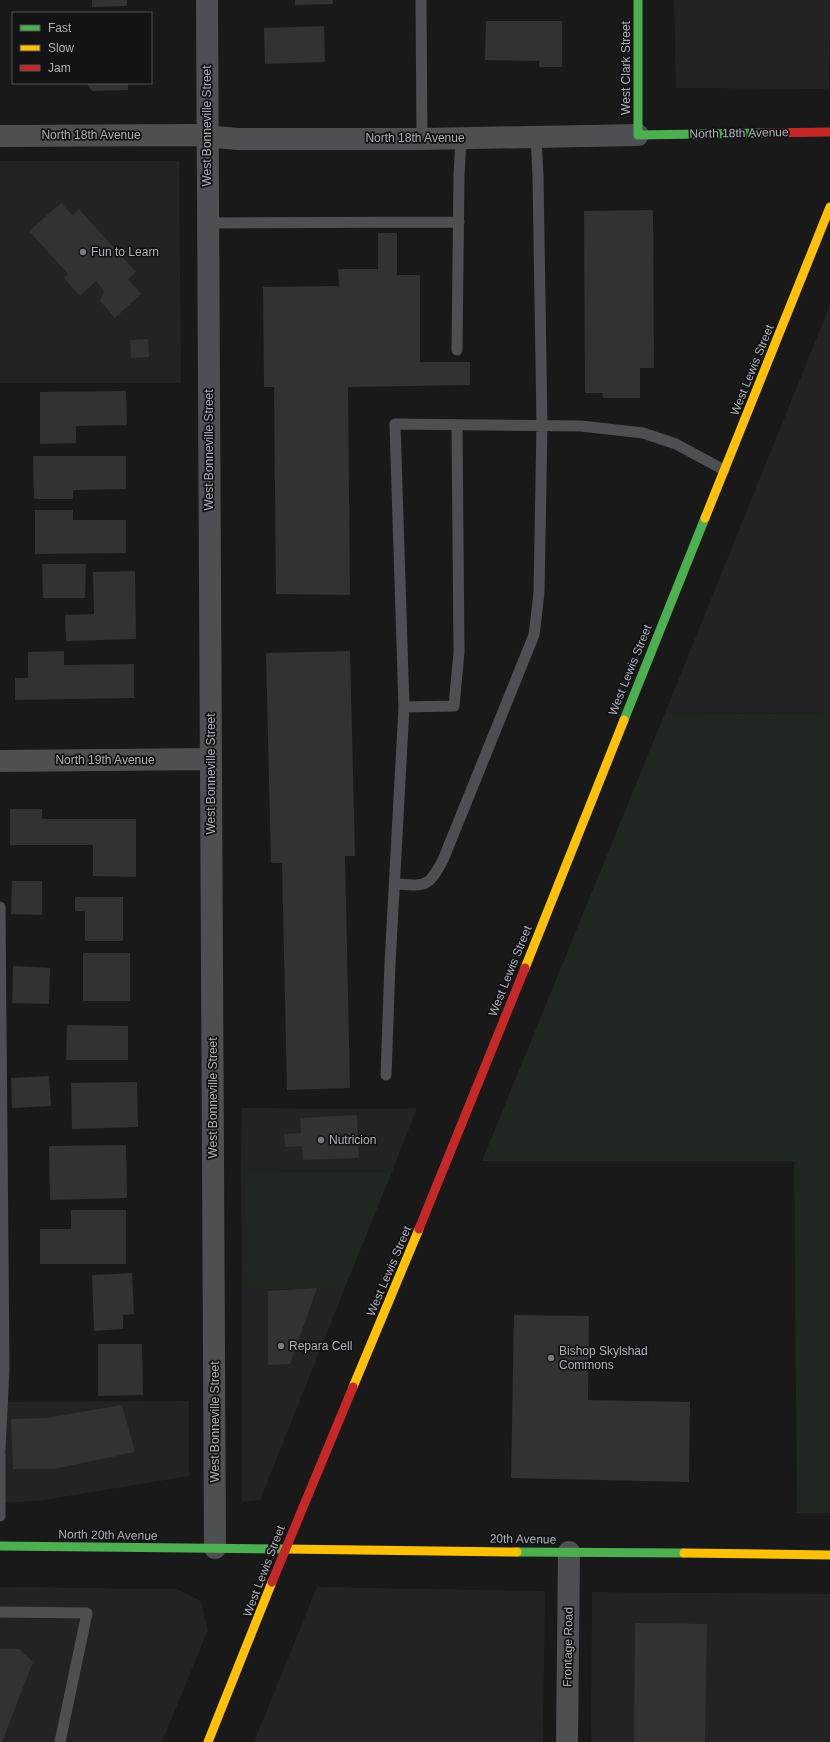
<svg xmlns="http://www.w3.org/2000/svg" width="830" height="1742" font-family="Arial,sans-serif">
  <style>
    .built { fill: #232325 }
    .green { fill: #202620 }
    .building { fill: #323233 }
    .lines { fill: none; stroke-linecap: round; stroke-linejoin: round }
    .lane { stroke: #4e4f52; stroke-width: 11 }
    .street { stroke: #4e4f52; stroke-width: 22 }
    .fast { stroke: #4caf50; stroke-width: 9 }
    .slow { stroke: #ffc107; stroke-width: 9 }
    .jam { stroke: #c62828; stroke-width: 9 }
    .poi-dot { fill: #797b80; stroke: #131315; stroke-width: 1.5 }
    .labels { text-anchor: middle; stroke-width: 3.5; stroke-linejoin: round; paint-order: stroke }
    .street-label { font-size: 12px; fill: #acb0b8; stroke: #131315 }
    .poi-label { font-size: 12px; fill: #acb0b8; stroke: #131315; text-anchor: start }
  </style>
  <rect width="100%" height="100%" fill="#191919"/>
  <path class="built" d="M674,0H830L829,89L676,88Z
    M0,161H179L181,383H0Z
    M830,305V714L665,713Z
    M242,1108L389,1109L417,1108L392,1172L241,1171Z
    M242,1289L344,1290L260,1500L242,1502Z
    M189,1401V1476L38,1501L0,1503V1402Z
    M0,1587L177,1589L201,1601L208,1630L162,1742H0Z
    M317,1587L545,1591L543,1742H254Z
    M592,1592L830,1594V1742H591Z"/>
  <path class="green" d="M665,713L830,714V1513H797L794,1161H482Z
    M241,1171L392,1172L344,1290L242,1289Z"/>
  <path class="building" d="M92,0H127V6L92,7Z
    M295,0H333V4L295,5Z
    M486,21H562V67H539V61L485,60Z
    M324,26L325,62L265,64L264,28Z
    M86,83H128V90L92,91Z
    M61,203L72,215L79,209L136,272L128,279L141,294L115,318L100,301L104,291L96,281L80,296L64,278L68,274L29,231Z
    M653,210L654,368H640V398H603L602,393H585L584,211Z
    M378,233H397V275H420V362H470V385L348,387L350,595L276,594L274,387H264L263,287L339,286L338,269H378Z
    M148,339L149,357L131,358L130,340Z
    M126,391L127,425L76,426V443L40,444V392Z
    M33,456H126V489L73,490V499H34Z
    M35,510H73V520H126V553L35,554Z
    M42,564H86L85,598H43Z
    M135,571L136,639L66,641L65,615L94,614L93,572Z
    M64,651V665L134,664V698L15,700V678H28V652Z
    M350,651L355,856H345L350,1088L287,1090L282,863H271L266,653Z
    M10,809H42V819H136V877L93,876V845H10Z
    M12,881H42V915L11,914Z
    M75,897H123V941H85V911H75Z
    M83,953H130V1001H83Z
    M13,966L50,968L49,1004L12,1003Z
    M67,1025L128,1026V1060H66Z
    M49,1076L51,1106L12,1108L11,1078Z
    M137,1082L138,1127L72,1129L71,1083Z
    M357,1115L359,1158L303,1160L302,1146L285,1147L284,1134L301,1133L300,1118Z
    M126,1145L127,1198L50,1200L49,1146Z
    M71,1210H126V1264H40V1229H71Z
    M132,1273L134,1314L123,1315V1329L94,1331L92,1275Z
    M317,1288L290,1364L268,1365V1291Z
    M514,1315L589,1316L588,1400L690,1402L689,1482L511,1478Z
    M98,1344H142L143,1395L98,1396Z
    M122,1405L135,1452L54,1469H13L11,1419L47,1418Z
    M635,1623L707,1624L705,1742H634Z
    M0,1649H19L33,1662L2,1742H0Z"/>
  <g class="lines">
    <path class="lane" d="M421,0L422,139
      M208,223L459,222
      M457,350L459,176L461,138
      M404,707L454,706L459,652L457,425
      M395,884C426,886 428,888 443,860L534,635L539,593L542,425L538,176L536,137
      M0,907L4,1369L0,1450
      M386,1075L390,964L404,707L395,424L581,426L643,433L676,444L724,470
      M0,1455V1516
      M0,1612L87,1613L60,1742"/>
    <path class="street" d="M207,0L215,1548
      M0,136L193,135L238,139H422L638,135
      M0,761L211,759
      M567,1742L569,1552"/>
    <path class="fast" d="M638,0V135L762,133
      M624,720L705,518
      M0,1546L285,1549
      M517,1552L684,1553"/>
    <path class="slow" d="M705,518L830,207
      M525,968L624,720
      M353,1387L419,1229
      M285,1549L517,1552
      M684,1553L830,1555
      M208,1742L272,1582"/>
    <path class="jam" d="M762,133L830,132
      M419,1229L525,968
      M272,1582L353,1387"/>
  </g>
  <g class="poi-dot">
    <circle cx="83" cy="252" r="4"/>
    <circle cx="321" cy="1140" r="4"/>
    <circle cx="281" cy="1346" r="4"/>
    <circle cx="551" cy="1358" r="4"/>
  </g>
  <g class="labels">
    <g class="street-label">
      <text transform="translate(626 68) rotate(-90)" y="4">West Clark Street</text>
      <text transform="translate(207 126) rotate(-90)" y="4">West Bonneville Street</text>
      <text transform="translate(739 133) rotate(-1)" y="4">North 18th Avenue</text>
      <text x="91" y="139">North 18th Avenue</text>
      <text x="415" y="142">North 18th Avenue</text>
      <text transform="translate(752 370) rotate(-68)" y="4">West Lewis Street</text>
      <text transform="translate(209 450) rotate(-90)" y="4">West Bonneville Street</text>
      <text transform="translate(630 670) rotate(-68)" y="4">West Lewis Street</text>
      <text x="105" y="764">North 19th Avenue</text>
      <text transform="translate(211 774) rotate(-90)" y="4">West Bonneville Street</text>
      <text transform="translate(510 971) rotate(-68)" y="4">West Lewis Street</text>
      <text transform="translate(213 1098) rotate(-90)" y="4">West Bonneville Street</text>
      <text transform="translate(389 1271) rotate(-67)" y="4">West Lewis Street</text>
      <text transform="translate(215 1422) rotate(-90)" y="4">West Bonneville Street</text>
      <text transform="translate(108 1535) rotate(1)" y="4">North 20th Avenue</text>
      <text transform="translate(523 1539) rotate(1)" y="4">20th Avenue</text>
      <text transform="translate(264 1571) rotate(-69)" y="4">West Lewis Street</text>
      <text transform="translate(568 1647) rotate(-89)" y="4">Frontage Road</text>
    </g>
    <g class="poi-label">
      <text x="91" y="256">Fun to Learn</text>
      <text x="329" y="1144">Nutricion</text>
      <text x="289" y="1350">Repara Cell</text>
      <text x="559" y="1355">Bishop Skylshad<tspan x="559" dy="14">Commons</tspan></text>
    </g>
  </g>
  <rect x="12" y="12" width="140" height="72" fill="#131315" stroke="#505256"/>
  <rect x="20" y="25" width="20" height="6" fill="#4caf50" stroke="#505256"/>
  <text x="48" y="32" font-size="12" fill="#acb0b8">Fast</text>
  <rect x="20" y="45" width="20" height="6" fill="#ffc107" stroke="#505256"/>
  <text x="48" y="52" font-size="12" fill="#acb0b8">Slow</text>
  <rect x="20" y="65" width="20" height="6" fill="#c62828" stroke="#505256"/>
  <text x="48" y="72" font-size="12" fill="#acb0b8">Jam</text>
</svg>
